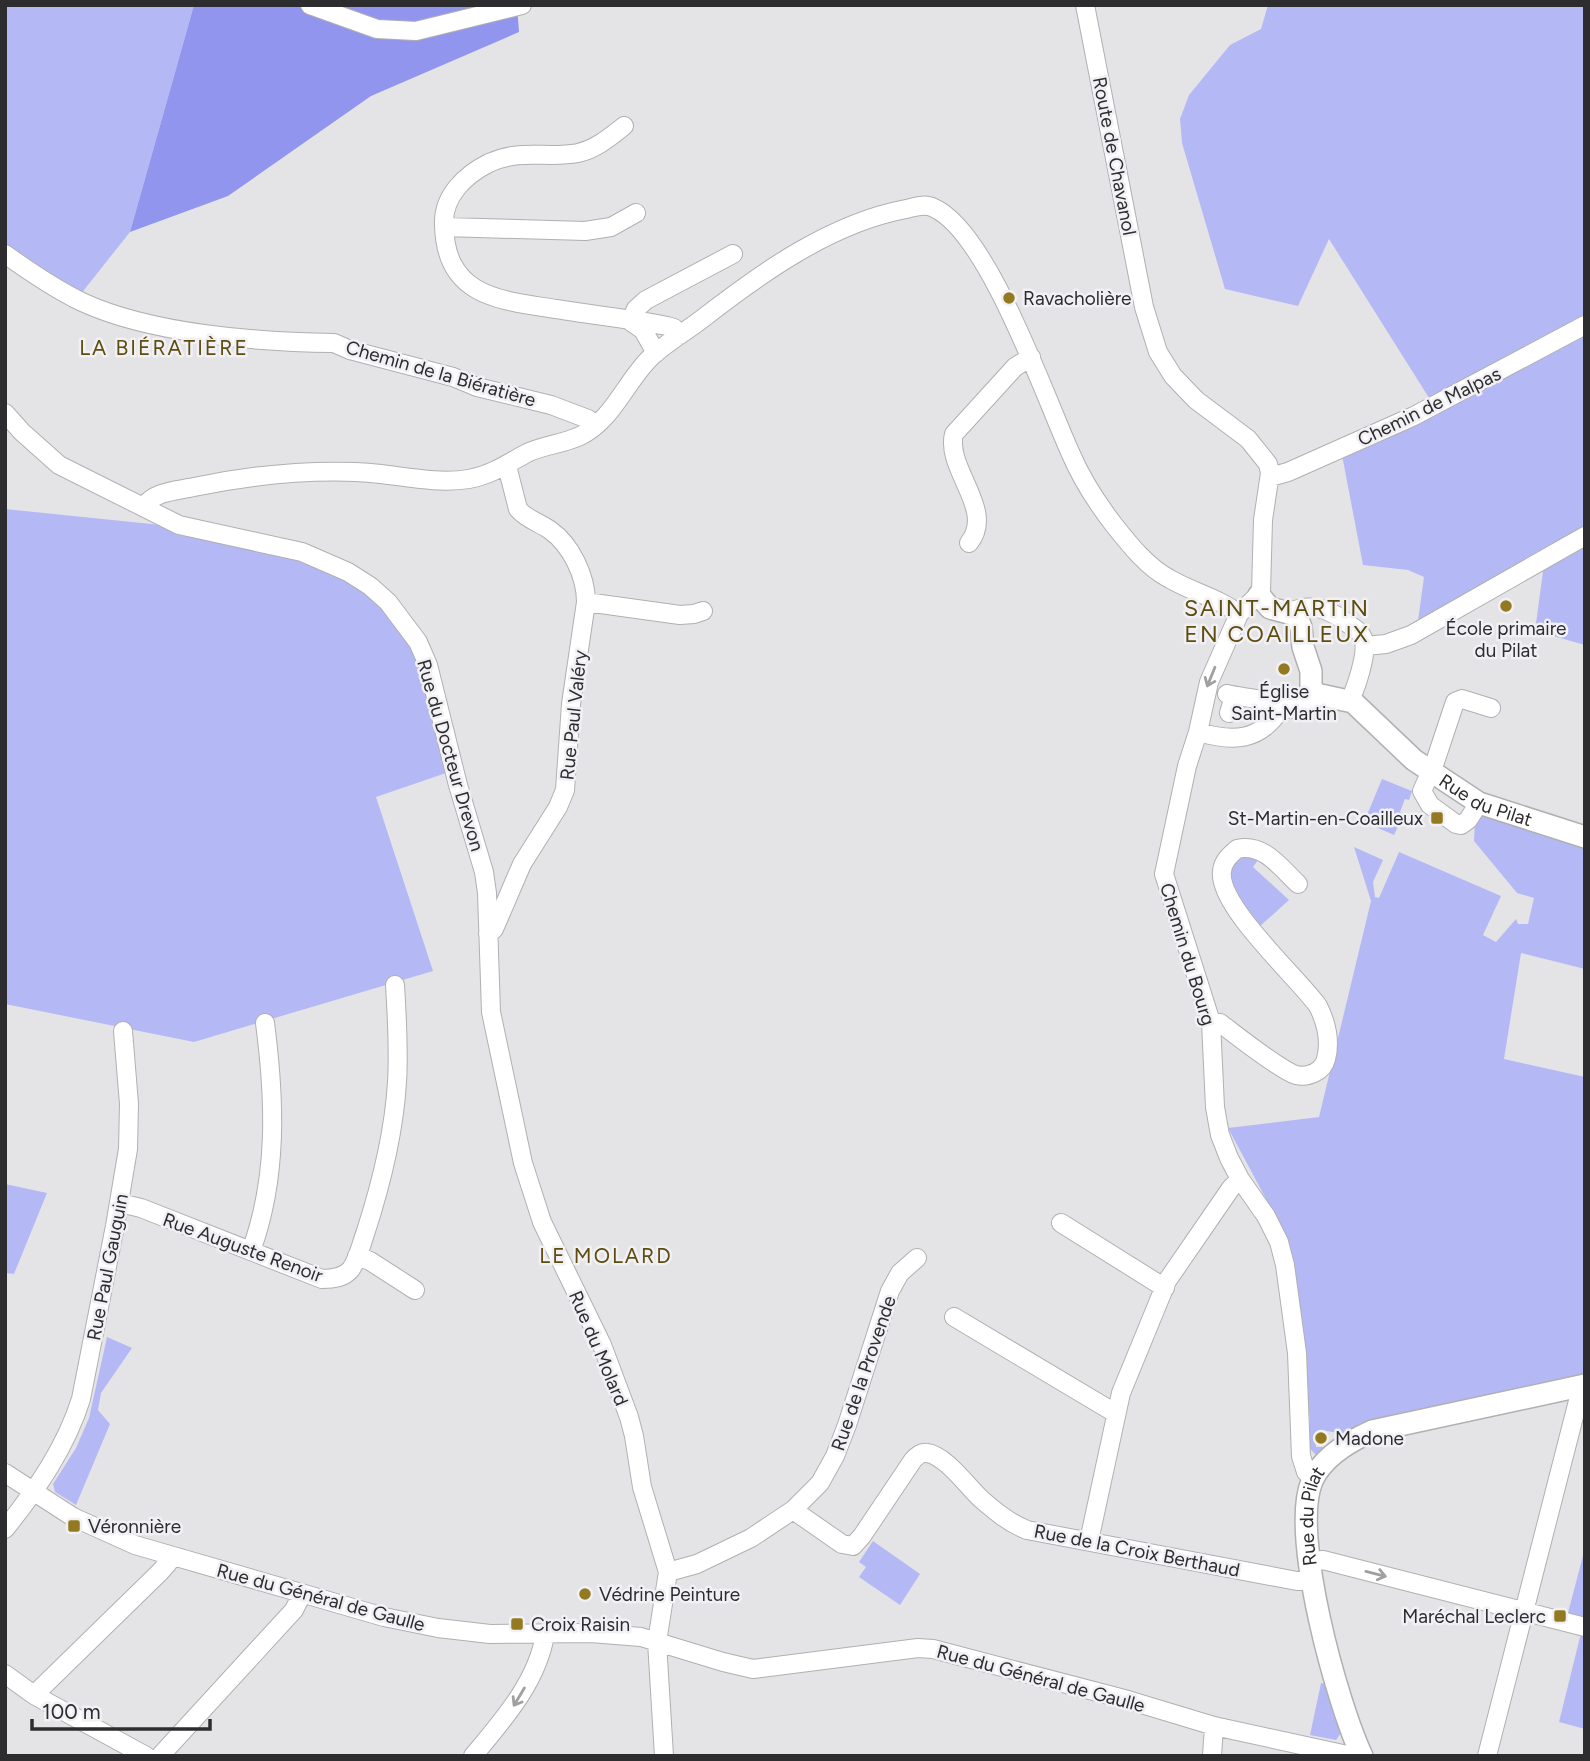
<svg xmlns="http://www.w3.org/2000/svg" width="1590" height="1761" font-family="Figtree,sans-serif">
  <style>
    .green { fill: #b4b9f5 }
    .forest { fill: #9195ed }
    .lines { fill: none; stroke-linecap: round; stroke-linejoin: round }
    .minor-casing { stroke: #b0b0b3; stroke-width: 20 }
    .major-casing { stroke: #b0b0b3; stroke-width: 24 }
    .minor { stroke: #fff; stroke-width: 18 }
    .major { stroke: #fff; stroke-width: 21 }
    .oneway { stroke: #a0a0a1 }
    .poi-dot { fill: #937a21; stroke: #f1f1f5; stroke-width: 2.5 }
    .labels { text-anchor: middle; stroke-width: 5; stroke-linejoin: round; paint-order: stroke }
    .street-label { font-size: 19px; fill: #2d2d2f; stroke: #f1f1f5 }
    .poi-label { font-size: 19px; fill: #2d2d2f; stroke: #f1f1f5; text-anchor: start }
    .neighbourhood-label { font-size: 21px; letter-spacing: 2px; fill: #5e4d0f; stroke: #f1f1f5 }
    .quarter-label { font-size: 23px; letter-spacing: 2px; fill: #5e4d0f; stroke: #f1f1f5 }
  </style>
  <rect width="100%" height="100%" fill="#e4e4e7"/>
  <path class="green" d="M5,5H194L130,232L80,295L5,251Z
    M1268,5H1585V314L1431,401L1329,239L1298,306L1225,289L1182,143L1180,119L1189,95L1230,45L1261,29Z
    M1585,335V529L1417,628L1424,577L1408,570L1363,565L1342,455Z
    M5,509L200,529L306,547L413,627L449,772L376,797L433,971L194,1042L5,1004Z
    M1585,541V645L1535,631L1544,564Z
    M1382,779L1412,791L1409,800L1405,799L1400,812L1404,814L1394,835L1364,822Z
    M1483,814L1585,844V969L1521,953L1504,1059L1585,1077V1377L1397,1415L1344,1434L1321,1430L1315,1435L1316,1447H1324L1337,1439L1339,1442L1319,1456L1316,1455L1308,1447L1310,1421L1295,1273L1286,1236L1228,1128L1319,1117L1371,901L1354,847L1383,860L1373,882L1375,897L1379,898L1399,852L1501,896L1483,935L1496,942L1516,919L1518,924H1528L1534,898L1517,893L1474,841L1475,822Z
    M1241,856H1252L1258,860L1253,867L1289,900L1258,928L1240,907L1229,873L1231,865Z
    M5,1184L47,1193L14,1274L5,1273Z
    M107,1337L132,1348L101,1393L98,1410L110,1424L76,1505L55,1492L53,1484L76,1448L89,1418Z
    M873,1541L920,1574L900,1605L859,1577L866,1567L859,1562Z
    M1585,1548V1729L1559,1722L1581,1633L1564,1628Z
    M1321,1683L1326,1684L1341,1733L1336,1740L1310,1735Z"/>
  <path class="forest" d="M194,5H517L519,32L371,96L228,196L130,232Z"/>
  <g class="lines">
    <g class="minor-casing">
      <path id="minor" d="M310,5L377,29L416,31L522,5
        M1085,5L1144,307L1158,352L1173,376L1196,400L1248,439L1268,464L1270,473L1263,520L1261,592L1239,614L1209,682L1198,732L1187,766L1164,874L1211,1022L1215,1107L1220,1135L1229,1158L1240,1179L1266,1216L1279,1242L1285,1265L1297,1353L1301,1456L1306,1472L1314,1478
        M624,126C610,137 596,149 578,153C546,159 522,148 489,163C465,175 443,196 444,224C445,297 499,300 556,309C593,315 631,319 667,326L674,328L680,335
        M444,227L585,231L611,227L636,213
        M5,254C30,272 55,289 82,302C151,334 258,342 334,343L350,350L453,377L477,387L551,405L588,419L596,425
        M630,321L636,309L646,300L733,254
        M630,321L643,330L656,353
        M5,413L22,432L59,465L179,525L302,552L348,572L370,586L388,602L418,642L428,665L458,785L484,872L487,893L491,1012L523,1163L542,1222L602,1345L629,1417L634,1436L642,1487L668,1572L657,1642L664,1756
        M1270,477L1288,472L1414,416L1585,325
        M143,507C155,491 175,491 194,487C247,476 301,470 356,472C392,473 432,485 469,479C491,475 507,464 527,453C543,445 563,444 580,436C613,420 626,381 651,357C666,343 685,332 702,319C761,273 831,223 906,209C915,207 925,203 934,208C988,232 1045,397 1070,452C1081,478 1097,503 1114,525C1129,544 1148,568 1170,579C1192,592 1219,598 1239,614
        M969,543C996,510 945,469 954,434L1015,367L1031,357
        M586,602L680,615L694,614L703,611
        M1290,612C1311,602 1329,609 1346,622C1354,629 1362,631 1364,642C1367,655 1356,688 1350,700
        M1365,646L1386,644L1411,635L1585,536
        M1227,694C1238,697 1249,697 1261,700C1284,706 1298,720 1316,694
        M1229,713L1234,696
        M1198,732C1233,742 1260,742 1281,708
        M1479,803L1468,820L1461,825L1456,824L1430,805L1422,791L1435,762L1455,702L1462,699L1491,708
        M488,934L494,929L522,864L558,807L565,790L571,704L586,602C586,576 571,545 550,530C540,523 526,519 518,509L507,466
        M1211,1022L1220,1023C1236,1035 1280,1070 1296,1075C1309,1078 1323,1071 1326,1059C1331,1040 1326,1022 1318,1006C1297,977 1217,905 1222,871C1223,861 1230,855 1237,849C1264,843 1280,867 1298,884
        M120,1203L141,1208L322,1279C333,1279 344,1278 351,1269C358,1259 361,1245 365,1234C381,1185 394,1133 397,1082C399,1050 397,1017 395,985
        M1061,1223L1165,1288
        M251,1251C278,1177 275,1100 265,1023
        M357,1256L370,1261L415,1290
        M954,1317L1115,1413
        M5,1473L73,1517L135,1545L384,1617L438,1628L490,1634L591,1633L641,1637L723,1662L753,1669L918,1648L933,1649L1128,1700L1214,1726L1352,1756
        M793,1510L842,1544L853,1546L862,1536L913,1460C917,1456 921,1452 927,1453C945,1455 968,1487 981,1499C995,1511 1009,1523 1027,1530L1297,1581H1313
        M5,1529C37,1489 66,1447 81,1399L115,1226L128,1149L129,1104L123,1031
        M1089,1541L1121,1393L1167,1281L1231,1188L1240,1179
        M1310,1562L1323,1560L1585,1627
        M668,1572L697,1564L751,1538L793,1510L820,1483L835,1456L847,1425L890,1291L900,1273L917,1258
        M5,1674L34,1695L146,1756
        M34,1695L160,1572L168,1563L170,1556
        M160,1756L294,1610L302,1594
        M473,1756C503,1720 537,1682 545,1635
        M1212,1756L1214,1726
        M1487,1756L1579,1397V1387"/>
    </g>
    <g class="major-casing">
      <g id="major">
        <path id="s1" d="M1259,595L1270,608L1296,615L1301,627L1303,647L1311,671V687L1316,694L1353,702L1414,760L1479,803L1585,837"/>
        <path id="s2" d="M1362,1756C1337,1703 1290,1534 1312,1481C1322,1458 1350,1441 1372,1431L1585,1385"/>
      </g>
    </g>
    <use href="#minor" class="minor"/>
    <use href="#major" class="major"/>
  </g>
  <defs><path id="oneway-shaft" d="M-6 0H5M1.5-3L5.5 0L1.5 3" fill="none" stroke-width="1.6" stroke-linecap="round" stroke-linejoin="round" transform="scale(1.75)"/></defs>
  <g class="oneway">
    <use href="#oneway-shaft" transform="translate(1211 677) rotate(112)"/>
    <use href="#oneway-shaft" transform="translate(1376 1574) rotate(14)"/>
    <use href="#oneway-shaft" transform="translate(519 1697) rotate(121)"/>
  </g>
  <g class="poi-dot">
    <circle cx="1009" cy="298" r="7"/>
    <circle cx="1506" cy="606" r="7"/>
    <circle cx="1284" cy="669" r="7"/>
    <rect x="1430" y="811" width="14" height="14" rx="3.5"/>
    <circle cx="1321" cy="1438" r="7"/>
    <rect x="67" y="1519" width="14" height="14" rx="3.5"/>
    <circle cx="585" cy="1594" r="7"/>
    <rect x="1553" y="1609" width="14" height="14" rx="3.5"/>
    <rect x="510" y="1617" width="14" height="14" rx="3.5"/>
  </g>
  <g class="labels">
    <g class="street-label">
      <text transform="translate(1115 156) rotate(79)" y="7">Route de Chavanol</text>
      <text transform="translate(441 373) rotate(16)" y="7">Chemin de la Biératière</text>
      <text transform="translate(1429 406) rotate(-26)" y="7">Chemin de Malpas</text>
      <text transform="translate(573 715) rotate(-84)" y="7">Rue Paul Valéry</text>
      <text transform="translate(451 755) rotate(74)" y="7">Rue du Docteur Drevon</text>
      <text dy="7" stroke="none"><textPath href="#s1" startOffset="332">Rue du Pilat</textPath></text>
      <text transform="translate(1188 954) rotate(73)" y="7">Chemin du Bourg</text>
      <text transform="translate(243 1247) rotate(20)" y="7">Rue Auguste Renoir</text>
      <text transform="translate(107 1267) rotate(-79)" y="7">Rue Paul Gauguin</text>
      <text transform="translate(599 1348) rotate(67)" y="7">Rue du Molard</text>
      <text transform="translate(863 1373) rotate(-71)" y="7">Rue de la Provende</text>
      <text dy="7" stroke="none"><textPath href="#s2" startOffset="248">Rue du Pilat</textPath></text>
      <text transform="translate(1137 1550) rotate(11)" y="7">Rue de la Croix Berthaud</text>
      <text transform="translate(321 1597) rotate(15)" y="7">Rue du Général de Gaulle</text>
      <text transform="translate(1041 1678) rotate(15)" y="7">Rue du Général de Gaulle</text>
    </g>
    <g class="poi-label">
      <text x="1023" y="305">Ravacholière</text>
      <text x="1506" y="635" text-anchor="middle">École primaire<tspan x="1506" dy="22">du Pilat</tspan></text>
      <text x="1284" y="698" text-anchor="middle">Église<tspan x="1284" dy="22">Saint-Martin</tspan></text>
      <text x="1423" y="825" text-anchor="end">St-Martin-en-Coailleux</text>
      <text x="1335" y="1445">Madone</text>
      <text x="88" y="1533">Véronnière</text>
      <text x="599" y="1601">Védrine Peinture</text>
      <text x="1546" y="1623" text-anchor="end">Maréchal Leclerc</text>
      <text x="531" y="1631">Croix Raisin</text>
    </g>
    <g class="neighbourhood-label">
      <text x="164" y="355">LA BIÉRATIÈRE</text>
      <text x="606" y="1263">LE MOLARD</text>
    </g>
    <g class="quarter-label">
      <text x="1277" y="616">SAINT-MARTIN<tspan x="1277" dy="26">EN COAILLEUX</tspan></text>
    </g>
  </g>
  <rect width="1590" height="1761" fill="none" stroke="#2d2d2f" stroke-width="14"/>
  <path d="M32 1719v10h178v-10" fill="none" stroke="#2d2d2f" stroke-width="3.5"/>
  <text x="42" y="1719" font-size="21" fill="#2d2d2f" stroke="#f1f1f5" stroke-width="5" paint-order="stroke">100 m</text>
</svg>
